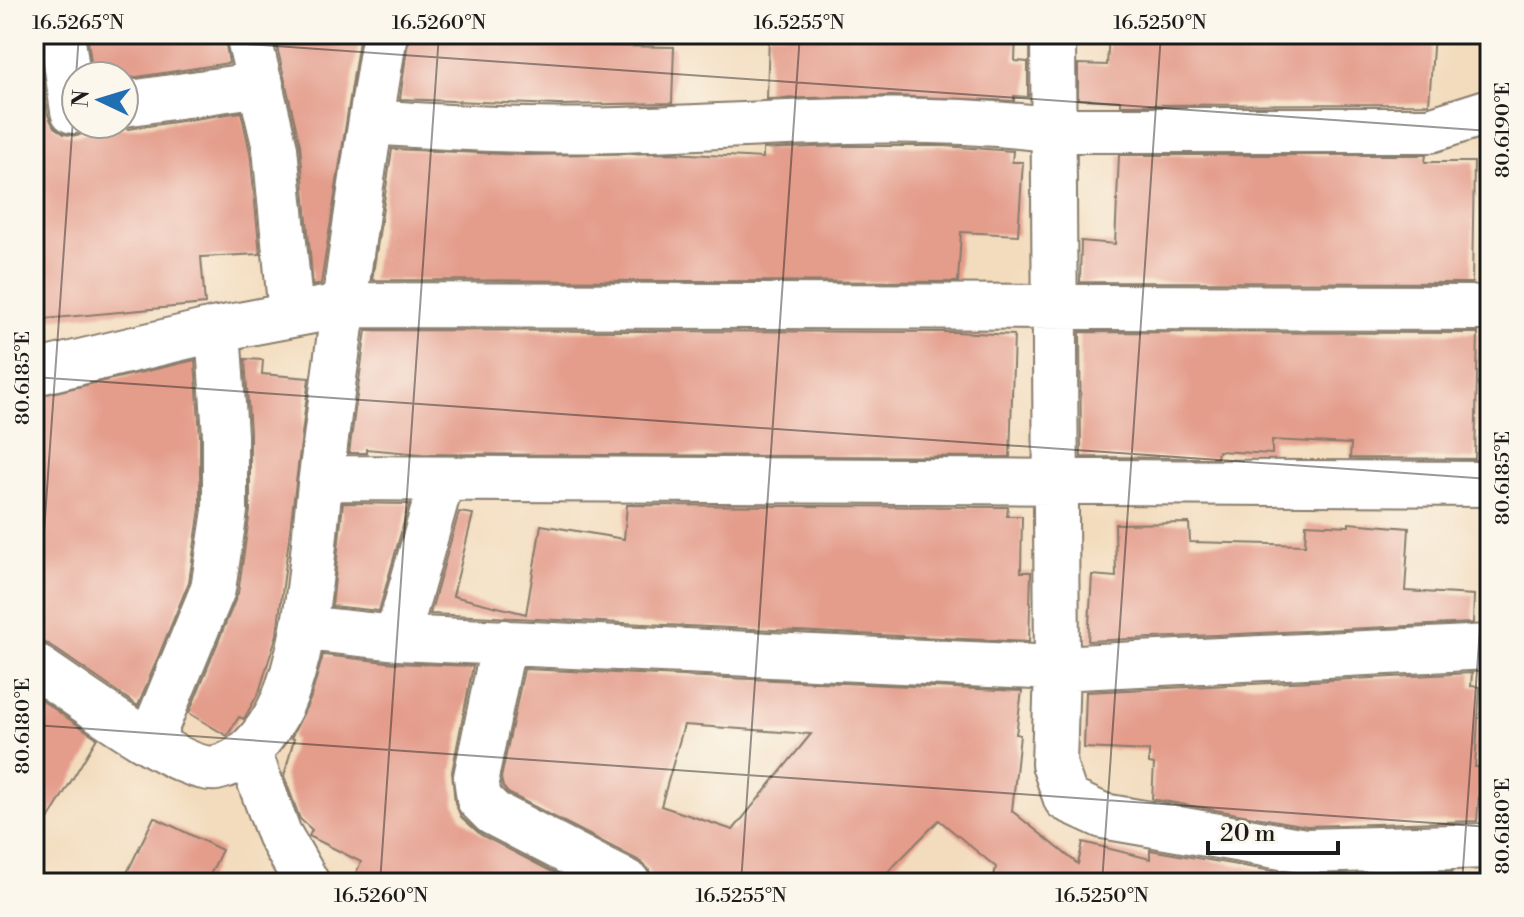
<svg xmlns="http://www.w3.org/2000/svg" width="1524" height="917" font-family="'Libre Bodoni',serif">
  <style>
    .building { fill: #e49c8b; fill-rule: evenodd }
    .lines { fill: none; stroke-linecap: round; stroke-linejoin: round }
    .street-casing { stroke: #887c6c; stroke-width: 48 }
    .street { stroke: #fff; stroke-width: 44 }
    .ticks { fill: none; stroke: #1c1c1c; stroke-width: 2; stroke-opacity: 0.45 }
    .neatline { fill: none; stroke: #1c1c1c; stroke-width: 3 }
    .ticks-label { font-size: 20px; text-anchor: middle; fill: #1c1c1c }
  </style>
  <rect width="100%" height="100%" fill="#fbf7ec"/>
  <filter id="ink" filterUnits="userSpaceOnUse"><feTurbulence type="fractalNoise" baseFrequency=".0125" numOctaves="2"/><feDisplacementMap in="SourceGraphic" scale="16" xChannelSelector="R" yChannelSelector="G"/><feConvolveMatrix kernelMatrix="1 2 1 2 8 2 1 2 1" color-interpolation-filters="sRGB"/></filter>
  <filter id="wash" filterUnits="userSpaceOnUse"><feTurbulence type="fractalNoise" baseFrequency=".006" numOctaves="4" result="noise"/><feDisplacementMap in="SourceGraphic" scale="32" xChannelSelector="R" yChannelSelector="G"/><feGaussianBlur stdDeviation="1.8" result="paint"/><feColorMatrix in="noise" values="0 0 0 0 0 0 0 0 0 0 0 0 0 0 0 0 0 1.4 0 .05"/><feComposite in="paint" operator="in"/></filter>
  <g filter="url(#wash)">
    <rect width="100%" height="100%" fill="#f3dcbd"/>
    <g id="blocks">
      <path class="building" d="M87,34H224L229,63L124,79V76H93Z
        M274,34H360L321,284L313,286L300,145Z
        M409,34H613L612,46L674,47L672,103L558,105L400,99Z
        M769,34H1016L1015,61L1028,62V97L1014,96V101L892,96L767,99Z
        M1109,34H1237V36L1383,43V34H1434L1429,104L1121,105V101L1078,99V64L1107,65Z
        M40,54L48,115L54,127L64,134L77,136L88,131L94,124H110L128,129L241,112L250,152L260,254L201,257L205,304L34,320V55Z
        M838,146H945L1013,151L1012,162H1023L1018,235L961,232L958,282L372,280L392,149L525,155L671,153L763,158V149Z
        M1119,155H1426L1425,162H1474L1472,283L1080,282L1081,241L1115,244Z
        M366,330L955,332L1014,335L1010,457L422,454L366,449V453H349Z
        M1080,332L1478,333L1475,459L1350,458L1351,444L1272,440V454L1218,451L1217,458L1081,457Z
        M245,359L263,360L262,374L309,378L277,634L259,692L244,719L239,717L227,736L189,713L238,593L250,511V433Z
        M195,360L200,436V509L189,582L138,706L48,644L34,640V397Z
        M343,503L409,504L379,611L332,606Z
        M627,505L1008,507L1007,516H1022L1021,572H1031L1029,642L430,614L459,512L473,514L453,596L526,614L541,525L624,539Z
        M1189,523L1190,542L1305,545L1306,524L1349,526V523L1409,528L1405,591L1474,595L1473,623L1088,641L1092,575L1116,577L1115,524Z
        M323,655L396,663L473,666L452,772L455,803L461,817L481,835L574,883H376L356,873L361,862L309,836L312,830L300,819L284,776L294,739L291,738L310,700Z
        M524,669L1022,691L1016,734L1020,735L1012,811L1078,864L1083,842L1150,859V850L1301,876L1347,875V883H992L996,867L939,820L877,883H653L649,870L640,861L508,793L503,787L501,778ZM684,725L811,734L733,830L661,806Z
        M1472,673L1471,686L1480,687L1475,767H1481L1477,821L1307,826L1152,799L1154,764L1149,763V751L1084,748L1086,692Z
        M34,695L97,738L34,843Z
        M154,817L222,850L206,883H122Z
        M1452,872L1451,883H1416L1417,873Z"/>
    </g>
  </g>
  <g filter="url(#ink)">
    <use href="#blocks" fill-opacity="0" stroke="#887c6c" stroke-width="2"/>
    <g class="lines">
      <g class="street-casing">
        <path id="street" d="M62,34L73,111
          M248,34L275,148L291,315
          M1053,34L1057,668L1054,764L1066,799L1103,816L1305,851L1490,846
          M124,104L261,84
          M371,122C450,128 539,132 619,130C764,126 910,111 1055,130H1430L1490,111
          M34,373L218,329L345,305L1490,308
          M321,478L1490,484
          M304,628L397,638L1057,668L1490,647
          M397,638L442,479
          M504,642L476,777L479,799L493,813L628,883
          M34,665C67,687 183,774 216,768C251,761 276,721 287,691C311,623 312,548 321,477C340,329 360,181 385,34
          M150,742L213,589L225,511V435L218,329
          M249,752L279,834L307,883"/>
      </g>
      <use href="#street" class="street"/>
    </g>
  </g>
  <path class="ticks" d="M104,34L1490,131M34,377L1490,479M34,674L79,34M34,725L1490,827M380,883L439,34M741,883L800,34M1102,883L1161,34M1462,883L1490,486"/>
  <rect width="1524" height="917" fill="none" stroke="#fbf7ec" stroke-width="88"/>
  <g transform="translate(100 100) rotate(274)"><circle r="38" fill="#fbf7ec" stroke="#a29f99" stroke-width="2"/>
  <path d="M0-6L14 30L0 20L-14 30Z" fill="#1f6fb2"/>
  <text y="-12" font-size="22" font-weight="bold" text-anchor="middle" fill="#1c1c1c">N</text>
  </g>
  <path d="M1208 841v12h130v-12" fill="none" stroke="#1c1c1c" stroke-width="4"/>
  <text x="1220" y="841" font-size="24" fill="#1c1c1c" stroke="#fbf7ec" stroke-width="6" paint-order="stroke">20 m</text>
  <rect x="44" y="44" width="1436" height="829" class="neatline"/>
  <g class="ticks-label">
    <text x="78" y="29">16.5265°N</text>
    <text x="439" y="29">16.5260°N</text>
    <text x="799" y="29">16.5255°N</text>
    <text x="1160" y="29">16.5250°N</text>
    <text transform="translate(1502 130) rotate(-90)" y="7">80.6190°E</text>
    <text transform="translate(22 378) rotate(-90)" y="7">80.6185°E</text>
    <text transform="translate(1502 478) rotate(-90)" y="7">80.6185°E</text>
    <text transform="translate(22 726) rotate(-90)" y="7">80.6180°E</text>
    <text transform="translate(1502 826) rotate(-90)" y="7">80.6180°E</text>
    <text x="381" y="902">16.5260°N</text>
    <text x="741" y="902">16.5255°N</text>
    <text x="1102" y="902">16.5250°N</text>
  </g>
</svg>
